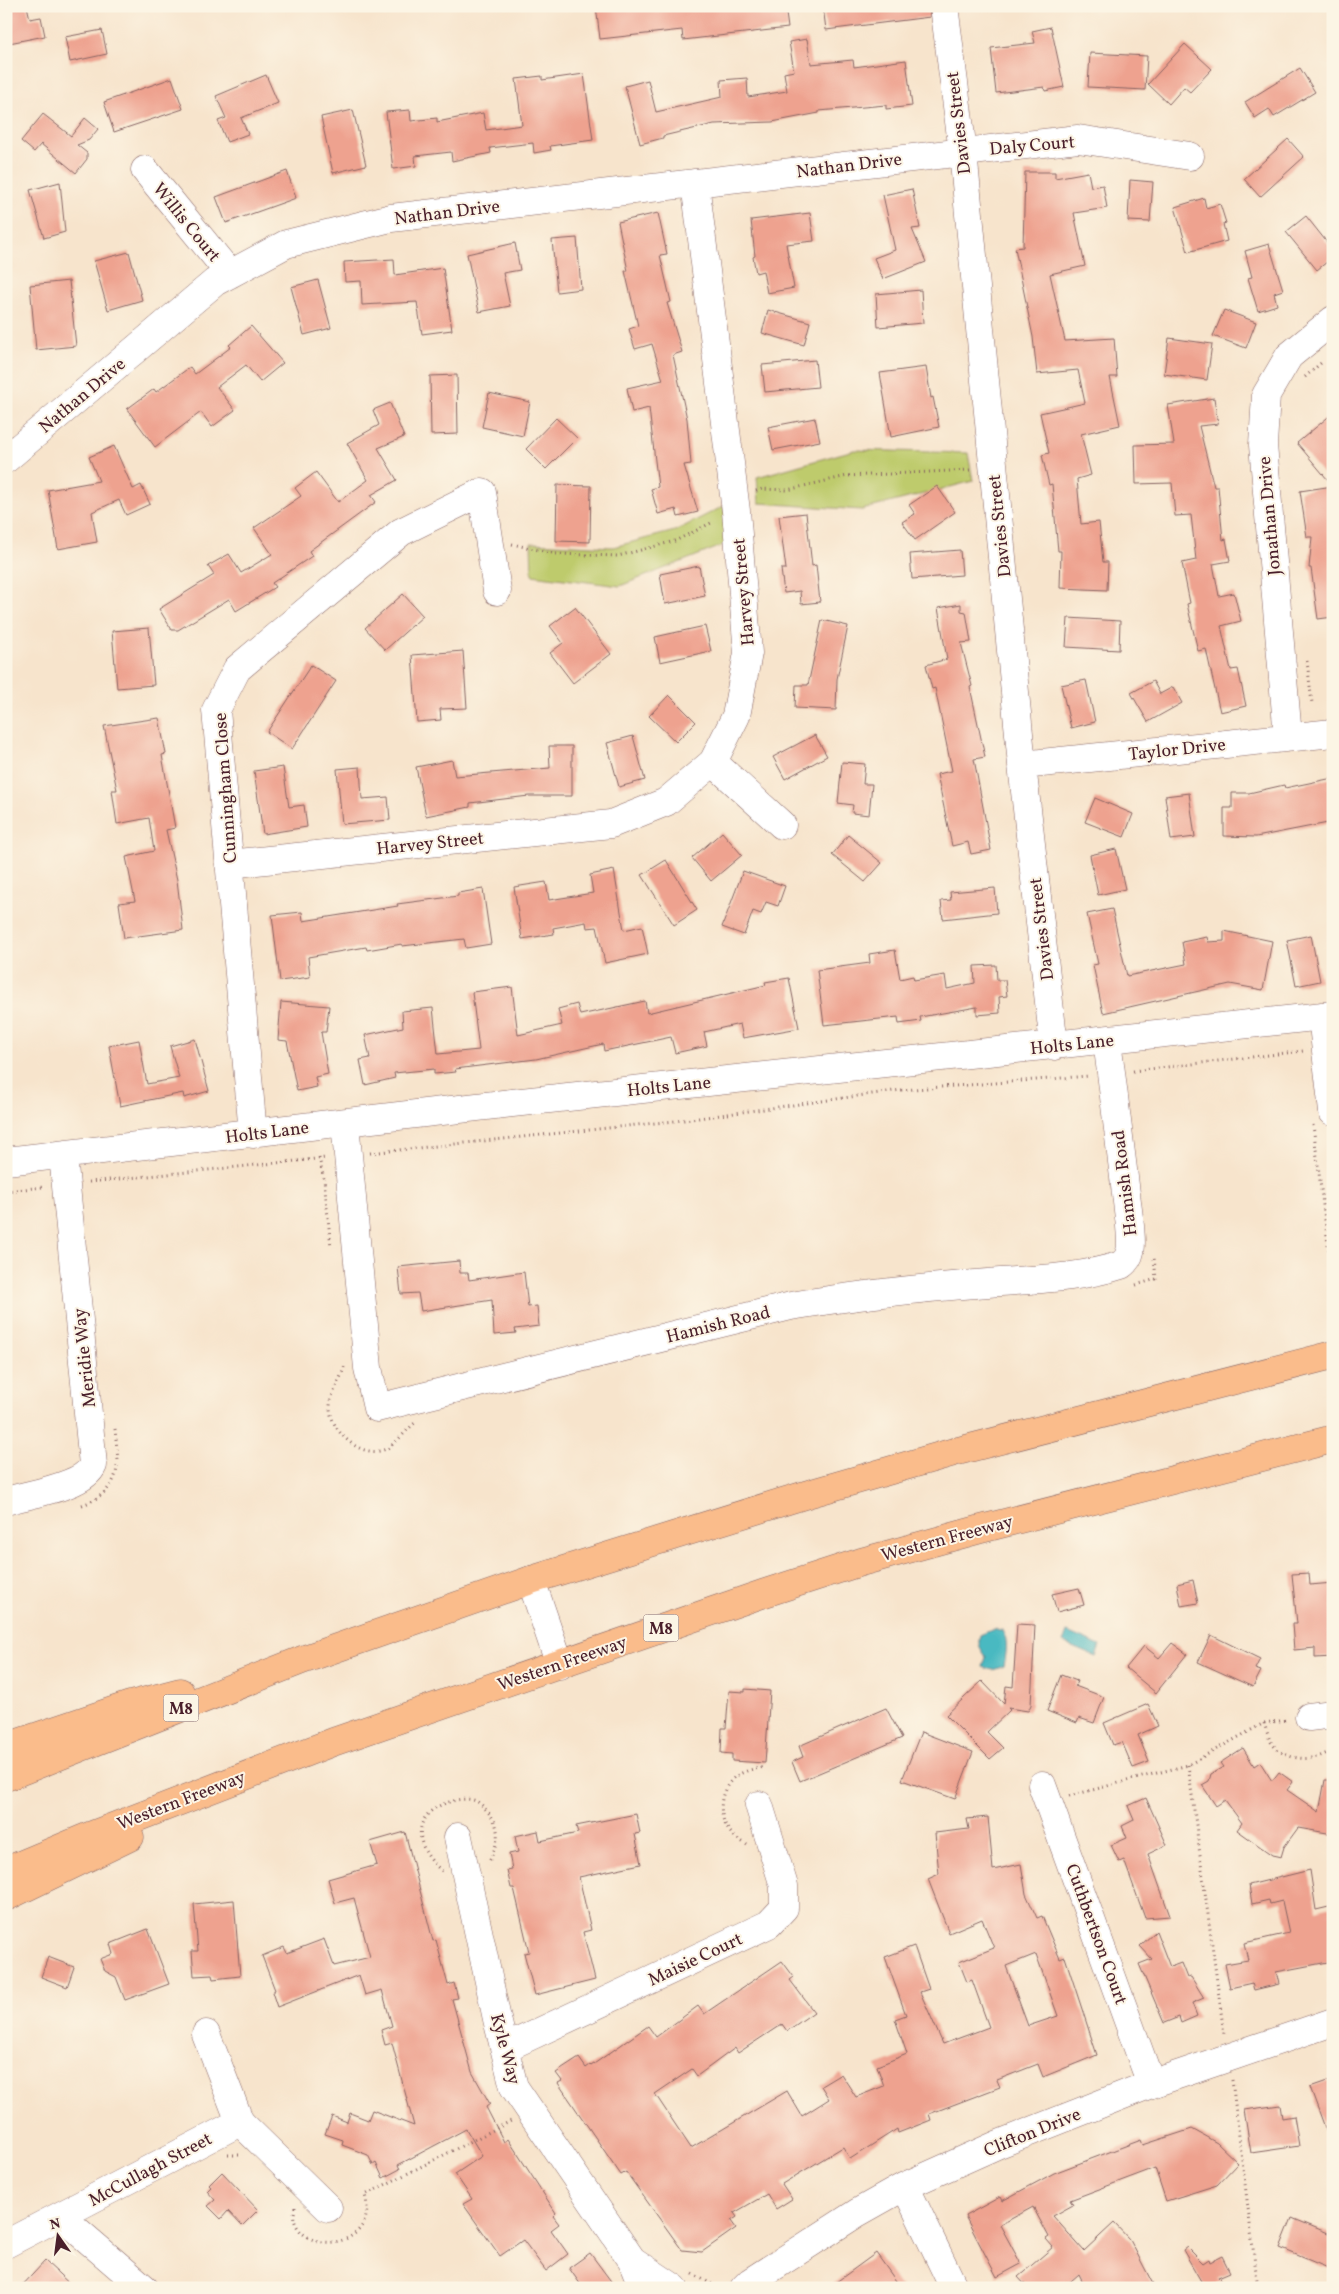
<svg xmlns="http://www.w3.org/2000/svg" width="1339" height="2294" font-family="Vollkorn,serif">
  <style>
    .green { fill: #becb6c; stroke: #84754c }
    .water { fill: #4ab9c1; stroke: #4a6c76 }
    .building { fill: #eea28f; fill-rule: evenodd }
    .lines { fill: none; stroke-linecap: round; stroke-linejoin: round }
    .minor-casing { stroke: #876463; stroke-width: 29 }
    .highway-casing { stroke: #876463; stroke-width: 29 }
    .path { stroke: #876463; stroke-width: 3; stroke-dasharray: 1 4; stroke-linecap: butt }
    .minor { stroke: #fff; stroke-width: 28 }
    .highway { stroke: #fabc8b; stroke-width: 28 }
    .labels { text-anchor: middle; stroke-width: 4; stroke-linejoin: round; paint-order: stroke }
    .shield { fill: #fcf5e5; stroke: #7f5f63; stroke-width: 1 }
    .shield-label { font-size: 16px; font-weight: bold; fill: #4a1f2b }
    .street-label { font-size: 18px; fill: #4a1f2b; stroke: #fcf5e5 }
  </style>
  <rect width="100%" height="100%" fill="#fcf5e5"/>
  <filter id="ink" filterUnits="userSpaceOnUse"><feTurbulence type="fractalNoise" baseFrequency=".02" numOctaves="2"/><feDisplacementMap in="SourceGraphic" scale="10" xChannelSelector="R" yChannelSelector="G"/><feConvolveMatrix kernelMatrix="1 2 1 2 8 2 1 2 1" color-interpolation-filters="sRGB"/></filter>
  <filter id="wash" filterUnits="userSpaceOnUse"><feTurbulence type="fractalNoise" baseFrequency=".0096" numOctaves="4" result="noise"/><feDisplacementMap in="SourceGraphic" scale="20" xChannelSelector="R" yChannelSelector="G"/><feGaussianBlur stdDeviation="1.12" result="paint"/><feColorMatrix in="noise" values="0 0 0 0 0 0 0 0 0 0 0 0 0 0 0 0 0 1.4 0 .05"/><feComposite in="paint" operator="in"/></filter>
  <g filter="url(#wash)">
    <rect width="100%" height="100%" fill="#f7e4cc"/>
    <path class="green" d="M854,450L968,453L973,481L862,510L759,503L757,477Z
      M724,506L729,543L620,586L532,575L531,543L613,547L675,531Z"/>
    <path class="water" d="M994,1629L1002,1630C1009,1639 1006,1655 1004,1666L993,1670L983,1667L986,1657C981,1648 977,1646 980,1635Z
      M1067,1632L1100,1646L1096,1657L1063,1643Z"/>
    <g id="blocks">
      <path class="building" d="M6,6H27L30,19L41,17L45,36L9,43L6,31Z
        M596,6H785L788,28L683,40L682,30L600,39Z
        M823,6H929L930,17L826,30Z
        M1051,27L1064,87L1045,91L1044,87L996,93L991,48L1035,43L1032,31Z
        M102,30L107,54L70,62L65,37Z
        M807,39L811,64L853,60L854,67L906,60L912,106L886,109V105L819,111V113L772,122L714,124L663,136V138L640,144L625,86L648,80L656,112L722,97L721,80L747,78L748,97L787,91L784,73L794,71L789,42Z
        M1185,44L1212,69L1190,92L1184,87L1169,104L1148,84Z
        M1090,53L1147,56L1145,90L1088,87Z
        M1300,68L1315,92L1274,117L1269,109L1255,118L1245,102Z
        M584,74L593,140L550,146L551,150L534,153L533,143L490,148L491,153L452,161L451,152L415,156L416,166L393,169L386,112L410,110L411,121L437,118V122L483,113L486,130L522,125L516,79L542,76V80Z
        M266,75L278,103L241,118L248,134L227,142L218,121L226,118L216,96Z
        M172,78L183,109L114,132L104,102Z
        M353,110L366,165L333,173L321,117Z
        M43,114L71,136L85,118L98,129L89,140L77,145L87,153V159L76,173L41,144L34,152L21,141Z
        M1288,139L1304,157L1260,197L1244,179Z
        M287,171L296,198L226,223L216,197Z
        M1025,172H1055V178L1088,172L1091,187L1103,185L1107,208L1074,213L1085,266L1050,274L1065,341L1114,338L1117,377H1110L1120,425L1081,434L1091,475L1077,479L1081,524L1099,522L1103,562H1108L1107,590L1060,588L1061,551H1058L1052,484L1049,485L1042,455L1049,453L1040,413L1085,403L1078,370L1037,374L1033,337L1015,248L1023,247Z
        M1130,180L1153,182L1150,222L1128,221Z
        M60,182L65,232L44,238L30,190Z
        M912,189L920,228L912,229L926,262L883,279L874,258L895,250L883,195Z
        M1204,198L1206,208L1220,204L1226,223L1223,224L1227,241L1188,252L1175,207Z
        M658,213L667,254L660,255L671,302L667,303L682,352L673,355L687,419L691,464L684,465L698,512L678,517L676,509L658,514L651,489L658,487L649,408L632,412L627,388L663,380L652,344L635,349L629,329L638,326L625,271H628L618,222Z
        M810,213L814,241L786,244L794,288L767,293L763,271L756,273L753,257L755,256L751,220Z
        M1306,216L1333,250V257L1317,270L1286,232Z
        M577,238L581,289L557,292L552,240Z
        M515,243L520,270L503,273L510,306L479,312L467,254Z
        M1269,244L1283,290L1274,293L1277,305L1258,311L1248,278L1252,277L1245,251Z
        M129,252L142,300L108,310L94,261Z
        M394,259L395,275L443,268L452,330L422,334L417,302L362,305L361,281L345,282L344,262Z
        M318,280L331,328L304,335L291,287Z
        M69,281L76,346L36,350L30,285Z
        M921,290L923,323L878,327L876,294Z
        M768,310L810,322L804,345L762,333Z
        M1224,310L1256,322L1246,348L1213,336Z
        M251,326L283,363L260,382L246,365L217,387L235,410L212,427L201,412L155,447L127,409L154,389L156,392L190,367L195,374L231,347L229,345Z
        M1169,338L1212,344L1207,380L1164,374Z
        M815,360L818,387L765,392L762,365Z
        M926,367L931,398L933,397L939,427L891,437L880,373Z
        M457,375L458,434L431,435L430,376Z
        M489,393L530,402L523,436L482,427Z
        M1214,398L1218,424L1199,426L1214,487H1218L1223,540L1226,539L1230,561L1213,564L1219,596L1234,593L1241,621L1221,626L1231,670L1238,669L1246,706L1220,712L1206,649L1198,651L1187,604L1190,603L1182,563L1196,560L1191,515L1175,516L1172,483L1136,484L1135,445L1174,444L1168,405Z
        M390,403L404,437L378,448L397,480L371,495L376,502L309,551L312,556L272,583L275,587L236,611L229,599L178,630H172L159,609L214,575L208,566L229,554L241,573L272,554L254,528L301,496L295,488L316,472L338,502L368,480L347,443L379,425L373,410Z
        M1333,413V486L1297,443Z
        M556,418L577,438L546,469L526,449Z
        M815,418L820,441L773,450L768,427Z
        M114,446L133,489L141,485L150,504L126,515L119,500L92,512L97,542L58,549L48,490L99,481L89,457Z
        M557,485L591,486L590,542L556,541Z
        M937,486L955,512L915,540L902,522L915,514L909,505Z
        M1333,486V617L1318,619L1311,568H1309L1312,537H1307L1300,491Z
        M806,513L812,566L816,565L820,602L801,604L800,591L784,593L781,569H786L779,516Z
        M960,550L962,575L912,579L910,554Z
        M699,566L705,596L665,604L660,574Z
        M403,594L423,616L385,650L365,628Z
        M961,604V611L966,612L971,642L961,643L972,686L970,687L985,757L974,759L991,850L971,854L968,842L952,846L937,774L952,771L935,688L932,689L926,665L947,659L938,608Z
        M575,607L611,654L573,683L550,653L563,643L550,626Z
        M1068,618L1120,621L1119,650L1066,647Z
        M822,620L848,626L837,679L836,710L795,708L796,685H808Z
        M705,626L711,651L660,662L655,637Z
        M149,628L154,685L117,688L112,631Z
        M463,651L467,708L440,709L441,720L417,722L412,655Z
        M311,665L336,681L292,749L267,732Z
        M1086,680L1095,722L1071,728L1061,685Z
        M1153,681L1160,694L1173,687L1182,703L1148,722L1131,693Z
        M669,695L696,722L676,742L649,716Z
        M159,718L166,754L162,755L175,828L166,830L177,880L183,930L124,938L119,903L135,901L126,857L154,851L149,818L117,824L112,790H117L104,726Z
        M815,735L827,756L785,779L773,757Z
        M633,736L645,780L619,787L607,743Z
        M549,746H572V796H529L470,803V807L426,816L416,767L452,760L455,776L550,768Z
        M842,762L865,764L863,784H872L869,815L852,813L853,805L838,803Z
        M283,767L289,807L304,805L307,827L263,834L254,771Z
        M360,767L362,799L388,797L390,820L342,824L337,769Z
        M1333,778V822L1256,837L1224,836V808H1232V793H1249L1284,785L1285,788Z
        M1189,793L1195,837L1171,840L1165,796Z
        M1095,798L1133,814L1124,837L1085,822Z
        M722,832L742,855L711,881L692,858Z
        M848,835L882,863L865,882L832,855Z
        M1116,849L1125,889L1098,895L1090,855Z
        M666,860L697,910L674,925L642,875Z
        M614,870L624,930L642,926L648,954L605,963L597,927L587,928L586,922L553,928L554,934L522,939L514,887L546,882L549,900L593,893L590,875Z
        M743,871L785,886L778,906L766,902L761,914L753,911L744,935L722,927Z
        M995,888L997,913L943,919L941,901L951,900L950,892Z
        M483,889L491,944L466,948L464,939L402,946V944L367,950L366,947L308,957L310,977L280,981L272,915L302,912L303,921L398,906L397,904L458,896V893Z
        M1112,909L1127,976L1186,964L1182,942L1207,937L1208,942L1224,941V931L1272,941L1263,990L1230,984L1103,1013L1093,965L1098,964L1087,914Z
        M1311,935L1320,981L1296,986L1287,940Z
        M895,950L900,979L913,976L914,980L945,975L947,989L975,983L974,966L996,965L997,980H1005L1007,996L999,997L1000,1013L977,1015V1007L920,1017L921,1021L899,1024L898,1017L824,1025L817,970L870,963L869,954Z
        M789,978L799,1028L743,1038L740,1024L704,1032L707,1046L675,1053L671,1037L604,1051L603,1044L536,1059L455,1069L456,1072L434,1074V1069L394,1073L395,1078L365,1085L360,1060L370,1058L365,1035L403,1027L402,1011L433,1008L438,1054L479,1050L472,992L512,987L518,1035L562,1025L558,1009L577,1004L580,1015L645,1001L647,1013L766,985L765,982Z
        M281,1002L329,1006L326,1032H321L328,1074L315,1077L317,1087L297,1091L287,1041L278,1040Z
        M195,1039L209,1091L184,1098L183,1093L120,1106L109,1046L139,1040L147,1084L179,1078L170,1046Z
        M459,1261L460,1273H468L469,1280L524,1272L528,1307L537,1306L539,1326L515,1329L516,1333L494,1335L492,1300L421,1311L418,1293L401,1294L398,1267Z
        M1309,1573L1310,1585L1333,1583V1657L1315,1658V1648L1294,1650L1292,1624H1297L1292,1574Z
        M1193,1580L1198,1603L1181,1606L1177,1584Z
        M1079,1588L1084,1605L1057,1612L1052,1594Z
        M1017,1624L1035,1625L1031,1705L1028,1711L1008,1708L1010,1710L987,1732L1003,1748L990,1759L946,1715L982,1681L1004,1704L1006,1686L1013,1687Z
        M1211,1635L1260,1659L1255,1669L1261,1671L1253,1687L1198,1662Z
        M1172,1643L1187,1654L1156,1693L1126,1668L1144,1646L1159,1658Z
        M1061,1675L1077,1681L1075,1686L1104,1697L1094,1723L1079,1718L1077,1723L1047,1711Z
        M745,1689L770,1691L765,1763L732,1761V1754L721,1753L722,1728H726L729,1691L745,1692Z
        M1148,1704L1158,1726L1138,1735L1149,1762L1133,1768L1122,1742L1113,1745L1104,1723Z
        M886,1708L902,1738L800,1781L792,1762L803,1757L799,1746Z
        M921,1732L973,1752L955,1799L902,1780Z
        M1243,1748L1254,1766L1260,1762L1272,1781L1279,1772L1293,1782L1287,1790L1319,1812L1325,1780H1333V1834L1298,1828L1284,1847L1281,1857L1272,1855L1237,1830L1242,1823L1225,1800L1216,1806L1202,1785L1209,1781L1211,1774L1223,1767L1220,1763Z
        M1146,1798L1167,1845L1148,1854L1170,1916L1145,1918L1124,1860L1119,1862L1111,1845L1127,1838L1122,1826L1134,1820L1128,1806Z
        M636,1814L640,1833L635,1834L641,1864L579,1877L591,1930L583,1932L595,1980L535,1995L524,1953L529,1952L514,1888H511L507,1870L512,1869L509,1854L518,1852L515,1836L538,1831L540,1841L578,1833L576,1826Z
        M988,1817L993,1870L1021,1864L1026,1894L1037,1918L1042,1916L1060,1959L1065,1957L1097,2055L1043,2077L1038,2064L997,2080L1000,2087L929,2114L931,2120L898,2133L897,2129L850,2159L843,2147L782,2184L792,2199L776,2209L767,2194L734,2213L737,2217L731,2221L736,2228L702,2252L682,2250L626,2172L621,2175L558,2083L562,2081L556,2073L579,2058L586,2068L590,2065L591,2066L648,2026L656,2037L698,2006L704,2014L782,1961L794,1977L790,1980L814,2012L787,2031L782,2024L738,2053L735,2048L697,2076L692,2069L655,2094L691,2148L787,2091L802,2116L829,2099L821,2086L841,2074L856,2097L884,2086L877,2066L907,2054L895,2019L906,2015L885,1957L914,1946L929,1989L920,1992L943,2044L989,2027L972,1980L967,1982L959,1962L994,1948L982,1919L949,1933L928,1879L939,1874L935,1833L969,1829L967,1819ZM1036,1954L1058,2016L1028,2026L1006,1966Z
        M405,1832L433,1941L436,1940L448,1985L454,1983L458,1998L452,1999L472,2072L490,2104L486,2107L504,2142L508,2139L556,2213L553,2216L559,2224L551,2230L568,2254L546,2271L523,2240L500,2256L463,2204L472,2199L455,2174L482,2156L466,2129L398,2165L400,2169L383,2178L376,2163L373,2165L368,2155L342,2145L343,2140L325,2134L332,2116L347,2122L350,2113L368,2120L372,2110L414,2126L392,2043L385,2045L381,2030L392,2026L382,1990L365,1995L359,1975L277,2007L272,1992L275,1990L262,1956L284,1947L287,1953L324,1939L334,1966L370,1957L354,1898L335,1903L328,1879L377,1865L370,1842Z
        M1310,1870L1316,1910L1333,1906V1961L1276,1972L1279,1984L1254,1990L1252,1983L1230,1988L1225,1964L1248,1960L1244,1943L1289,1933L1282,1901L1270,1904L1269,1900L1252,1904L1249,1885Z
        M234,1900L240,1976L213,1979L212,1975L194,1976L192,1951H198L194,1904Z
        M148,1929L169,1984L125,2000L116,1977L105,1971L100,1959L113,1954L110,1944Z
        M1156,1931L1170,1967L1181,1963L1187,1978L1191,1977L1204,1998L1192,2003L1197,2016L1181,2023L1179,2017L1164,2023L1139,1964L1152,1959L1140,1946Z
        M48,1957L74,1967L67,1987L41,1977Z
        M1333,2079V2143L1331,2144L1310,2087Z
        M1280,2105L1282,2118L1294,2116L1299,2146L1251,2153L1244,2110Z
        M1192,2129L1217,2143L1238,2163L1217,2185L1166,2201L1155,2168L1070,2200L1073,2205L1053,2216L1084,2251L1114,2223L1130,2240L1155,2288H1086L1079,2274L1063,2288H1028L1018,2277L1053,2247L1046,2239L1049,2237L1033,2207L1000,2225L1021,2264L997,2277L965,2216L1000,2197L1002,2201L1054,2173L1141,2140L1143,2145Z
        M222,2172L258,2210L242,2226L228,2211L221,2219L208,2206L215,2200L207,2191L211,2187L209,2185Z
        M1292,2218L1333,2235V2270L1280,2248Z
        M1187,2247L1203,2263L1209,2259L1210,2262L1222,2256L1230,2272L1218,2277L1221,2280L1205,2288L1183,2250Z
        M590,2253L616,2288H583L569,2268Z
        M876,2253L901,2288H828Z
        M45,2261L74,2288H20Z"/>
    </g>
  </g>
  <g filter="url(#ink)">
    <use href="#blocks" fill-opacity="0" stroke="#876463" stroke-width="1"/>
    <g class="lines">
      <g class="minor-casing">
        <path id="minor" d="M944,6L963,152L1022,765L1054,1046
          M145,170L230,274
          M6,459L215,282L286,244L391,218L1078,139L1190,156
          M1288,737L1263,445L1266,395L1289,356L1333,320
          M713,762L782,825
          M1022,765L1333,733
          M229,864L611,824L666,802L713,762L736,716L748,653L736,511L695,183
          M1322,1016L1333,1112
          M345,1123L368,1368L377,1408L791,1306C856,1295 922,1288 988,1283C1032,1279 1078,1279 1121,1265C1134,1256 1131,1241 1130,1226L1107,1040
          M253,1134L216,710L237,669L401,532L482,492L497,591
          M6,1161L512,1103L1333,1015
          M6,1501C28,1494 84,1487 93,1465L63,1155
          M531,1580L560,1665
          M1309,1717L1333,1714
          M1042,1785L1151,2084
          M458,1837L497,2019L514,2087L632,2260L643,2288
          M206,2034L240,2122L328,2208
          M505,2048L769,1924L784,1908V1886L759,1805
          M905,2186L954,2288
          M66,2213L73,2227L144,2288
          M6,2244L240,2122
          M632,2260L674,2288
          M744,2288L750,2282L857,2213L905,2186L999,2144L1151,2084L1333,2022"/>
      </g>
      <g class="highway-casing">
        <path id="highway" d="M6,1747L130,1705L180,1692
          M6,1777L302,1660L531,1580L808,1494L954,1452L1333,1355
          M6,1871L92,1835L333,1742L765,1593L861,1562L981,1529L1333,1439
          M6,1897L130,1837"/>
      </g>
      <path class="path" d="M1305,377L1321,363
        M756,491L762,489L787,490L847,476L970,470
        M512,544L556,554L618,556L675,541L713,522
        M1307,661L1312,703
        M1133,1071L1303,1051
        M1313,1125L1333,1285
        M370,1153L684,1120L901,1090L1089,1076
        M319,1158L324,1179L331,1247
        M89,1182L326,1158
        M6,1191L43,1187
        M1136,1285L1156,1279L1154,1257
        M344,1367C341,1380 330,1394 330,1407C330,1432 362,1460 386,1449C396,1444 406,1430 415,1423
        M115,1429L118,1460
        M82,1505C100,1499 116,1486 117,1466
        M1264,1723C1266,1729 1268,1736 1271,1742C1284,1762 1316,1763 1333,1749
        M1188,1765L1224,2034
        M1069,1796L1188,1765L1264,1723L1287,1720
        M747,1845C743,1842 738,1840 734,1836C716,1820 717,1788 738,1775C746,1770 755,1769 764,1767
        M442,1871C412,1846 411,1811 453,1801C459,1799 470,1798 476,1801C482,1804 488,1812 492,1817C502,1832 496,1849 488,1863
        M1232,2080L1258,2288
        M228,2155H242
        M295,2207C295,2211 293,2215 294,2219C303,2257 380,2248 365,2195L511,2121
        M693,2274L719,2288"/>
      <use href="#minor" class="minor"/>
      <use href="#highway" class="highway"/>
    </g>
  </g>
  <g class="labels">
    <g class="shield">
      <rect x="643.5" y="1614.5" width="35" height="27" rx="4"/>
      <rect x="163.5" y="1694.5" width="35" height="27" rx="4"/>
    </g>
    <g class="shield-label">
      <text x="661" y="1634">M8</text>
      <text x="181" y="1714">M8</text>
    </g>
    <g class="street-label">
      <text transform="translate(958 123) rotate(-97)" y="6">Davies Street</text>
      <text transform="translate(1032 145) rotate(-5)" y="6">Daly Court</text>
      <text transform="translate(849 165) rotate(-7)" y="6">Nathan Drive</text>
      <text transform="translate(447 212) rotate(-7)" y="6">Nathan Drive</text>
      <text transform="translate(187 222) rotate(51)" y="6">Willis Court</text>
      <text transform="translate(82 395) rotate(-40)" y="6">Nathan Drive</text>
      <text transform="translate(1269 516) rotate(-95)" y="6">Jonathan Drive</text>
      <text transform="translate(999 526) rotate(-96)" y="6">Davies Street</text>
      <text transform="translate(743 592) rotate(-95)" y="6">Harvey Street</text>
      <text transform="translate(1177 749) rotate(-6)" y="6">Taylor Drive</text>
      <text transform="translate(225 788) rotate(-94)" y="6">Cunningham Close</text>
      <text transform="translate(430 843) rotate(-6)" y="6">Harvey Street</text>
      <text transform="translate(1041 929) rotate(-97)" y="6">Davies Street</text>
      <text transform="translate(1072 1044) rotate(-6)" y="6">Holts Lane</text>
      <text transform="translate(669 1086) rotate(-6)" y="6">Holts Lane</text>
      <text transform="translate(267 1132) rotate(-7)" y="6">Holts Lane</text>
      <text transform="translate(1124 1183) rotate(-97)" y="6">Hamish Road</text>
      <text transform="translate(718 1324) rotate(-14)" y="6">Hamish Road</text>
      <text transform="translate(84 1358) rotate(-96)" y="6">Meridie Way</text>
      <text transform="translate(947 1538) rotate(-15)" y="6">Western Freeway</text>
      <text transform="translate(562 1663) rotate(-19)" y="6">Western Freeway</text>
      <text transform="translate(181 1800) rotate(-21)" y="6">Western Freeway</text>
      <text transform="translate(1097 1934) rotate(70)" y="6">Cuthbertson Court</text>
      <text transform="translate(695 1959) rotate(-25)" y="6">Maisie Court</text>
      <text transform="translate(506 2049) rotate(75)" y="6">Kyle Way</text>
      <text transform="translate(1032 2132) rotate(-22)" y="6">Clifton Drive</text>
      <text transform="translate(150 2169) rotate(-28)" y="6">McCullagh Street</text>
    </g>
  </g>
  <rect width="1339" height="2294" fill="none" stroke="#fcf5e5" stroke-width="25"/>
  <g transform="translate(58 2236) rotate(346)" stroke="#fcf5e5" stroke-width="4" paint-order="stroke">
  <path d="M0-4L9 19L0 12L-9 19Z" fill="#4a1f2b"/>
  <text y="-8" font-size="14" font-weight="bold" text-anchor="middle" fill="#4a1f2b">N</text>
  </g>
</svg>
